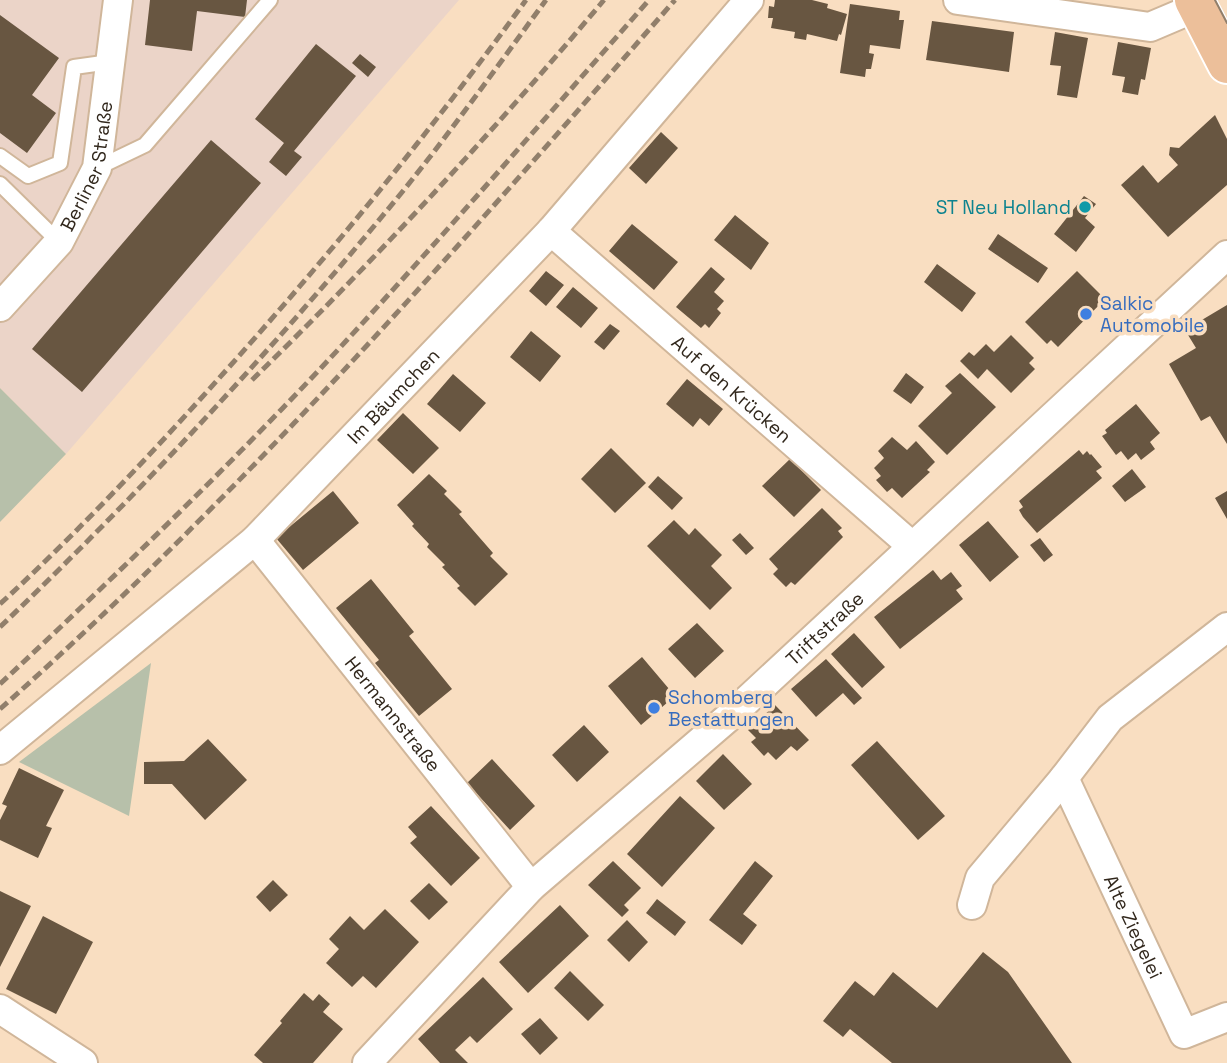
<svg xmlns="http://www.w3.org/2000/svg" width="1227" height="1063" font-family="'Space Grotesk',sans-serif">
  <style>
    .commercial { fill: #ebd4c8 }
    .green { fill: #b7c0aa }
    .building { fill: #685641 }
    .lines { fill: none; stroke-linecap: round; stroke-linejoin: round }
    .service-casing { stroke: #d0b69a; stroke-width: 18 }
    .minor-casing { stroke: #d0b69a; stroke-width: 32 }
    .primary-casing { stroke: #fff; stroke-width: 42 }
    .service { stroke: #fff; stroke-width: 14 }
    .minor { stroke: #fff; stroke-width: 28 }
    .primary { stroke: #ecbf9a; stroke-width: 38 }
    .tram { stroke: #917f6b; stroke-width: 2 }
    .rail { stroke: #917f6b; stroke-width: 5; stroke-dasharray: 10 5; stroke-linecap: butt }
    .culture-dot { fill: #0f9aa8; stroke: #f9dec1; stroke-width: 2.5 }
    .shop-dot { fill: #3f7fe0; stroke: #f9dec1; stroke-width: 2.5 }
    .labels { text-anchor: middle; stroke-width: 7; stroke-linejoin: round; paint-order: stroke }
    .street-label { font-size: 19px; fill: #31271c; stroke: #f9dec1 }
    .culture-label { font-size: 19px; fill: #0d838f; stroke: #f9dec1; text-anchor: end }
    .shop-label { font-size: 19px; fill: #366cbe; stroke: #f9dec1; text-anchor: start }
  </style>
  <rect width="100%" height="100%" fill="#f9dec1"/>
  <path class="commercial" d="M0,0H459L66,454L0,388Z"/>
  <path class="green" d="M0,388L66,454L0,522Z
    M151,663L129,816L19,762Z"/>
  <path class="building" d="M150,0H247L245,17L197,11L192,51L145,45Z
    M775,0H812L828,4L827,8L847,14L841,35L839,34L837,41L807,34L806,40L794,38L795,32L771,28L773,18H768L769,6L774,7Z
    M850,4L900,11L899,20H904L900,49L870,45L869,53L874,54L871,69H866L865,77L840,73Z
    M0,15L59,58L32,95L56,113L27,153L0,133Z
    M932,21L1014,32L1009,72L926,60Z
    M1055,32L1088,38L1077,98L1057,95L1061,66L1050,65Z
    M1118,42L1151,48L1145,80L1141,79L1138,95L1122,92L1125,77L1112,75Z
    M316,44L356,76L294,151L302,157L286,176L269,162L284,143L255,119Z
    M360,54L376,67L368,77L352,63Z
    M1215,115L1227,139V185L1168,237L1121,185L1143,165L1158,183L1178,165L1169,155L1170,147L1179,148Z
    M661,132L678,148L646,184L629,168Z
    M211,140L261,183L82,392L32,349Z
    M1084,196L1096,204L1085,218L1095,227L1076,252L1054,234Z
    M735,215L769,243L751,270L714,240Z
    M632,224L678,262L654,290L609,251Z
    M998,234L1048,268L1038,283L988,249Z
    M937,264L976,293L962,312L924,282Z
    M711,267L725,279L714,292L724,301L717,309L721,313L709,328L705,324L701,328L676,307Z
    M546,271L564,285L546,306L529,291Z
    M1077,271L1105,299L1058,347L1051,340L1047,344L1025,322Z
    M573,287L598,308L581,328L556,307Z
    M1227,305V444L1210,416L1201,421L1169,364L1196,348L1185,330Z
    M610,324L620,331L604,350L594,342Z
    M531,331L561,356L540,382L510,357Z
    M1011,335L1034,358L1029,363L1035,369L1011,393L987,369L978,379L960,361L969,352L974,356L986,344L994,352Z
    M906,373L924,387L911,404L893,391Z
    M960,373L996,407L947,455L918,426L952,393L945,386Z
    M453,374L486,403L460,432L427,404Z
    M687,379L723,409L709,426L700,418L693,427L666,404Z
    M1136,404L1160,433L1150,442L1155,449L1141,460L1136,453L1128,460L1121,451L1116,455L1102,436L1107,433L1105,430Z
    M403,413L439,448L413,474L377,440Z
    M892,437L907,450L916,441L935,462L927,470L930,472L902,498L892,488L887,492L876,480L881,476L874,468L884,458L878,451Z
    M611,448L646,483L615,513L581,479Z
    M1079,450L1083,455L1087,451L1090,455L1091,454L1102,467L1096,471L1102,478L1037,533L1023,517L1019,510L1023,507L1019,501Z
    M790,459L821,490L794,517L762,486Z
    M1132,469L1146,487L1125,502L1112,486Z
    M429,474L447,491L444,494L462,512L459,514L493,553L490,556L508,574L475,606L457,588L460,586L442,567L445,565L427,547L429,544L412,526L414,524L397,505Z
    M658,476L683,498L672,510L648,487Z
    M333,491L359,523L303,570L276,538Z
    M1227,491V519L1215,498Z
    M822,508L842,528L838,531L843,537L795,585L791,582L786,587L773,574L778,569L769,559Z
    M674,520L689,535L695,528L722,555L711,566L732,588L710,610L647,546Z
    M988,521L1019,557L990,582L959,545Z
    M740,533L754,548L746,555L732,540Z
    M1040,538L1053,555L1044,562L1030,545Z
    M933,570L941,580L951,572L962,586L956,590L963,599L900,649L874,617Z
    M371,579L414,632L409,636L452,689L419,716L375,663L379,660L336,608Z
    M697,623L724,651L695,678L668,649Z
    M854,633L885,667L862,688L831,654Z
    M642,657L675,696L641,725L608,686Z
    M826,659L862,698L854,705L843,693L816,717L791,689Z
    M775,705L809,740L797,751L791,746L776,760L768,752L764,756L751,742L756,738L748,730Z
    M584,725L609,752L577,782L552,755Z
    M208,739L247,780L205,820L172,784H144V762L184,761Z
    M877,741L945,816L918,840L851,765Z
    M723,754L752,784L724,810L696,781Z
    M492,759L535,806L510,830L467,783Z
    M19,768L64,790L46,826L52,828L38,858L0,840V820L7,806L2,804Z
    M680,796L715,828L662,887L627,854Z
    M431,806L480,858L451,886L410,843L417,837L408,827Z
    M613,861L641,888L624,905L629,910L622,917L588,885Z
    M755,861L773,876L743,914L757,925L742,945L709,920Z
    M273,880L288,895L270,912L256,897Z
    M429,883L448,902L429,920L410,901Z
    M0,891L31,906L0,967Z
    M657,899L686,922L675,936L646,913Z
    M560,905L589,936L528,993L499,962Z
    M385,909L419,942L376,988L363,976L352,987L326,963L339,949L329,939L350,916L364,930Z
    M43,916L93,942L56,1014L6,989Z
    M627,920L648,942L629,962L607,940Z
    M983,952L1008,972L1072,1063H892L850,1029L843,1037L823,1021L855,981L874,996L893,972L937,1008Z
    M570,971L604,1005L588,1021L554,988Z
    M483,977L513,1009L477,1043L470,1036L455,1050L468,1063H440L418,1039Z
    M304,993L313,1001L319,994L330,1004L323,1012L343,1029L313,1063H263L254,1055L282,1023L280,1021Z
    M540,1018L558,1038L540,1055L521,1034Z"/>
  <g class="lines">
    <g class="service-casing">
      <path id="service" d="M0,156L28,176L60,163L74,67L110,62
        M97,168L145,145L270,0
        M0,184L59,242"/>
    </g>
    <g class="minor-casing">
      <g id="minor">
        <path d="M958,0L1150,27L1197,7"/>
        <path id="s1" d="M551,231L912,546"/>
        <path id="s2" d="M0,307L59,242L97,168L118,0"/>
        <path id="s3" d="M255,540L531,887"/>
        <path id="s4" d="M0,750L255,540L551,231L749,0"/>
        <path id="s5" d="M1064,778L1184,1034L1227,1017"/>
        <path d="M972,905L980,878L1064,778L1110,718L1227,627"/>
        <path d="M0,1009L83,1063"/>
        <path id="s6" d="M367,1063L531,887L730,716L1227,255"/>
      </g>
    </g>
    <g class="primary-casing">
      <path id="primary" d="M1194,0L1227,64"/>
    </g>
    <use href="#service" class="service"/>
    <use href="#minor" class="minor"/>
    <use href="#primary" class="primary"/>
    <path class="tram" d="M1215,0L1227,23"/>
    <path class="rail" d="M252,380C375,260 493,132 604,0
      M0,604C87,524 168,436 246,348C346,235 438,121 526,0
      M0,627C143,490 278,344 403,191C453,129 499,64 546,0
      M0,684C110,581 218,477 321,368C433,248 541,123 649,0
      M0,709C245,492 460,245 675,0"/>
  </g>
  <circle class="culture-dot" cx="1085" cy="207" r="7"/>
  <g class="shop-dot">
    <circle cx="1086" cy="314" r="7"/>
    <circle cx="654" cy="708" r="7"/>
  </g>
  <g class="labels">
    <g class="street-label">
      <text dy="7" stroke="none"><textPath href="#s2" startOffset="170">Berliner Straße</textPath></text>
      <text dy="7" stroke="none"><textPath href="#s1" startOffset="240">Auf den Krücken</textPath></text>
      <text dy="7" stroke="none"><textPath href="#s4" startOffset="530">Im Bäumchen</textPath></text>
      <text dy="7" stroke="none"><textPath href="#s6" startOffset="632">Triftstraße</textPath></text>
      <text dy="7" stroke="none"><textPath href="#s3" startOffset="222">Hermannstraße</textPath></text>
      <text dy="7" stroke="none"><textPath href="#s5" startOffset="164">Alte Ziegelei</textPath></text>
    </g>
    <g class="culture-label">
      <text x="1071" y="214">ST Neu Holland</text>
    </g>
    <g class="shop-label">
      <text x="1100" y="310">Salkic<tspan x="1100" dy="22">Automobile</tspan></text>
      <text x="668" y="704">Schomberg<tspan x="668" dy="22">Bestattungen</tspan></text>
    </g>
  </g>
</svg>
